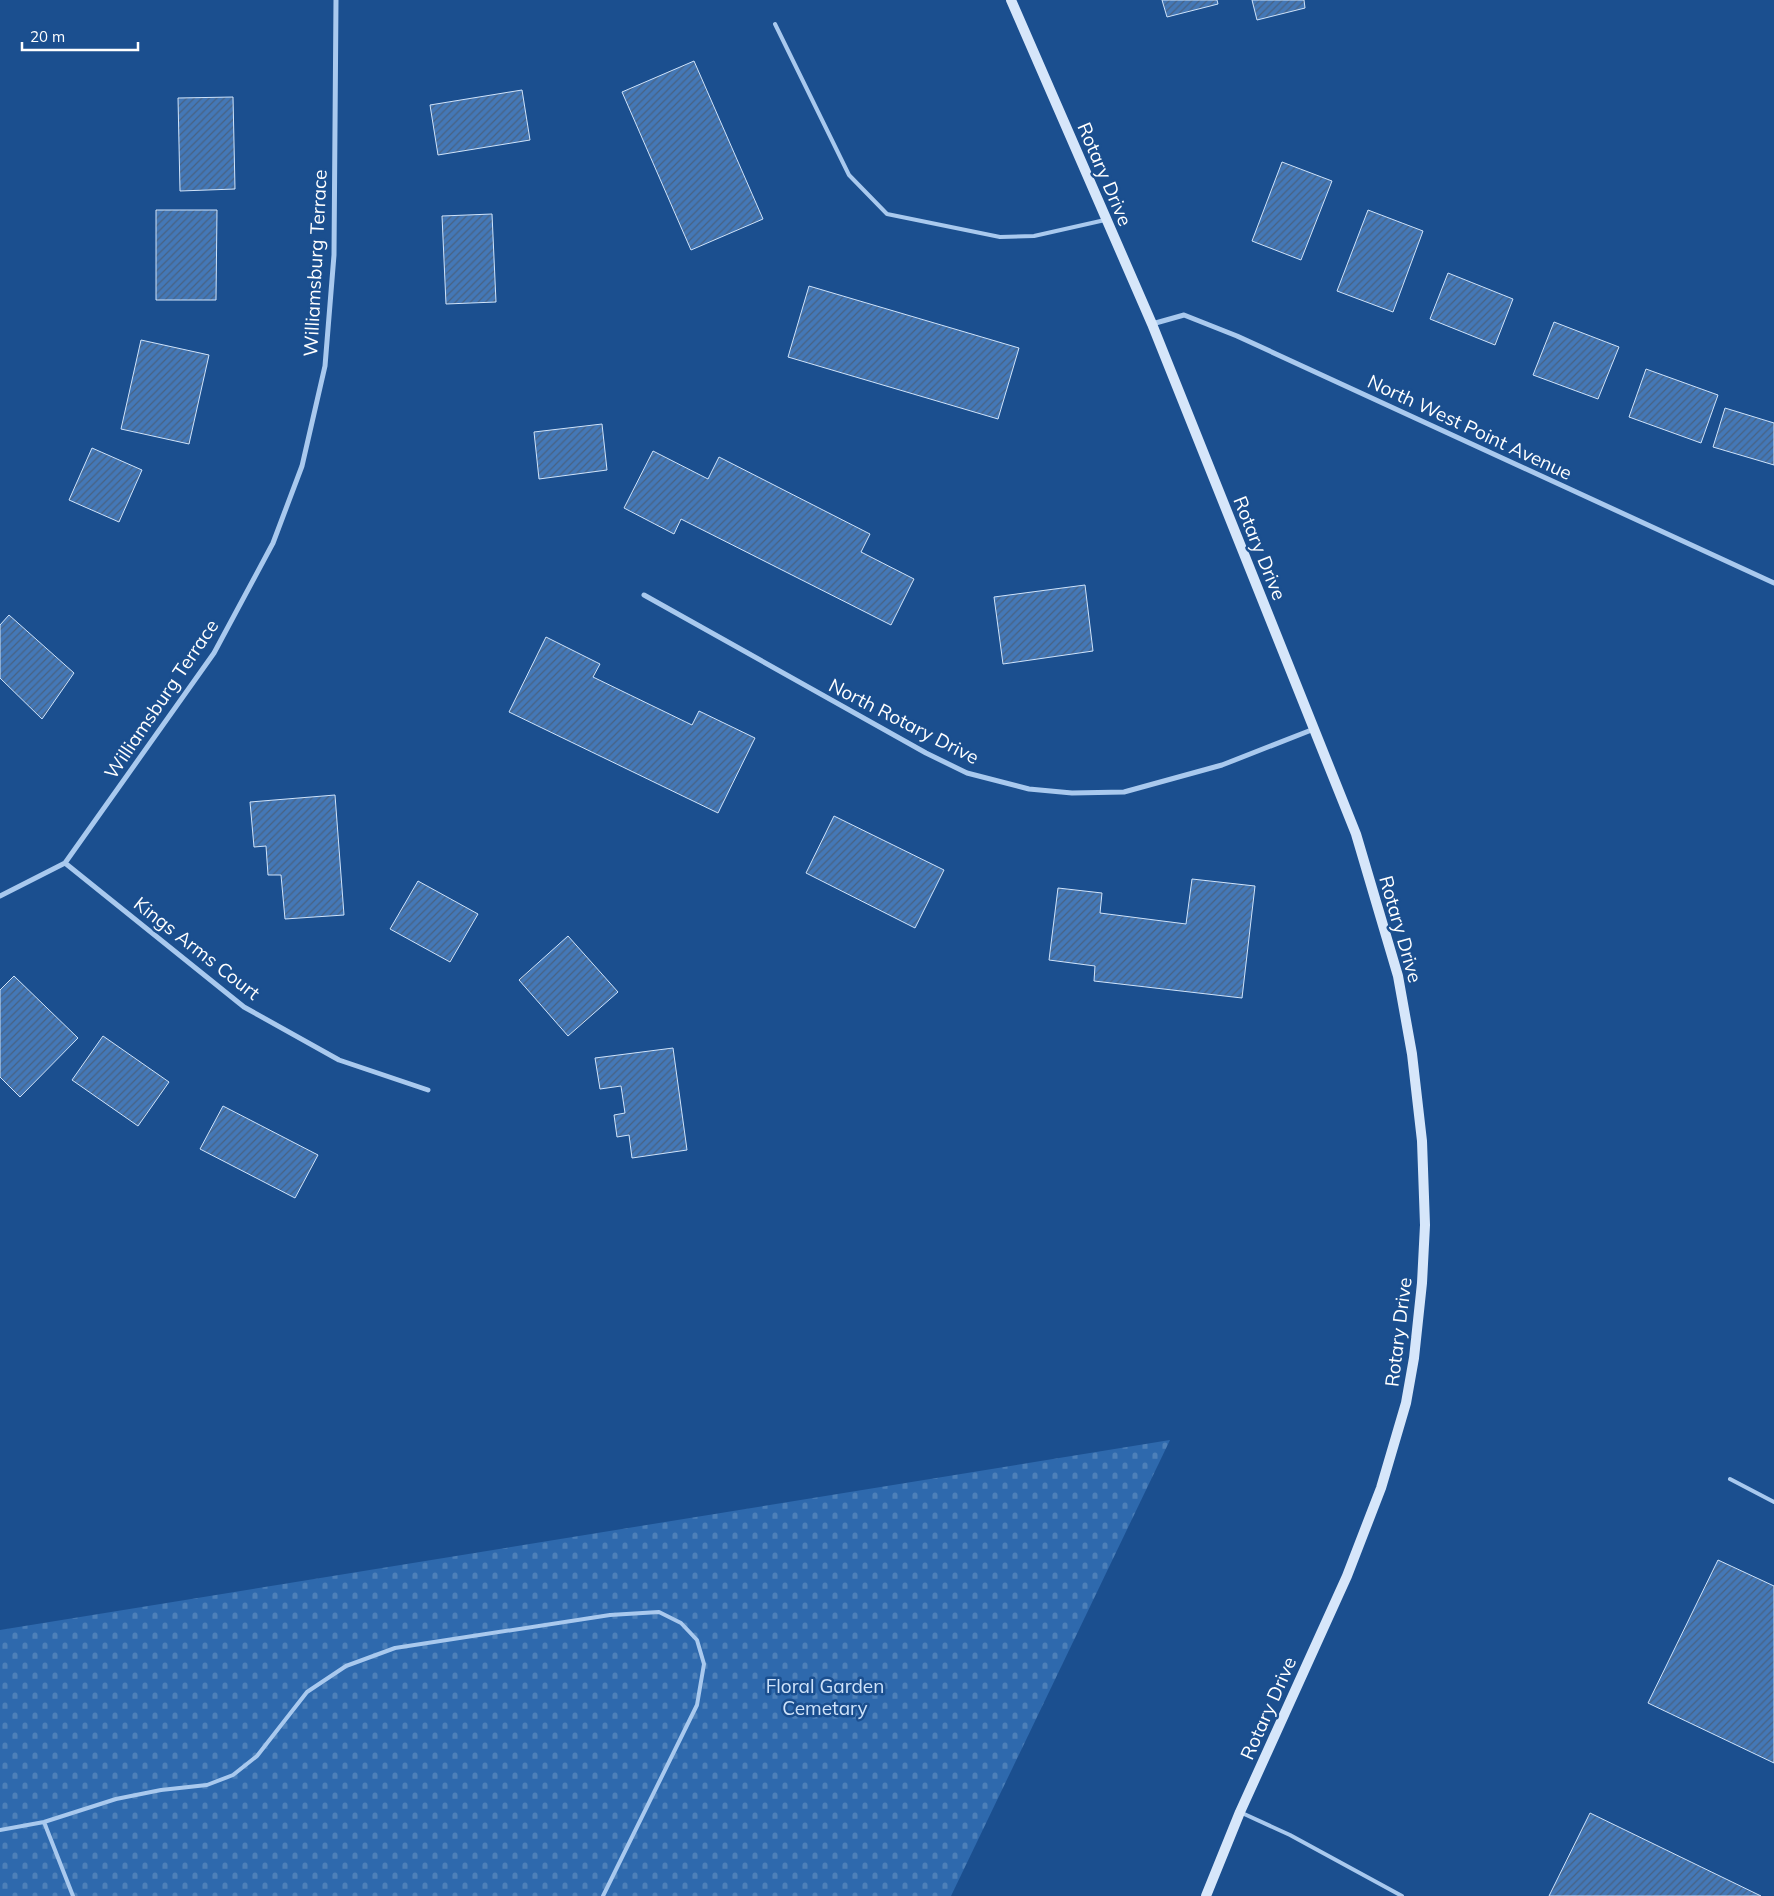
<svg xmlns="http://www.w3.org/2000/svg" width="1774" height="1896" font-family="Mulish,sans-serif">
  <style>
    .cemetery { fill: url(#cemetery-stones) }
    .building { fill: url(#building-hatch); stroke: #cfe3fa }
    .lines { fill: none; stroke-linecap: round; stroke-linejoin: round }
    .lane { stroke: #a9c9ee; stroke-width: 4 }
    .street { stroke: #a9c9ee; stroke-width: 5 }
    .secondary { stroke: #d6e6fa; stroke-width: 10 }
    .labels { text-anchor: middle; stroke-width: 5; stroke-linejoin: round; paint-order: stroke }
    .street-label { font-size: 19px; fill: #fff; stroke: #1b4f8f }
    .park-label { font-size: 19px; fill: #cfe3fa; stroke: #1b4f8f }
  </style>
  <defs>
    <pattern id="cemetery-stones" width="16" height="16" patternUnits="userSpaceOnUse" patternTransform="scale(1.25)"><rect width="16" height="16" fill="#2e69ad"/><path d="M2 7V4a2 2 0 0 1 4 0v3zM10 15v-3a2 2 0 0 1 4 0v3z" fill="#4d80b9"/></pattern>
    <pattern id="building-hatch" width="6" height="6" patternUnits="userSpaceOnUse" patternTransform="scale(1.25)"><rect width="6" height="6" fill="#4478b7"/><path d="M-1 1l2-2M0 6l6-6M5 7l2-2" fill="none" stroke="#486282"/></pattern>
  </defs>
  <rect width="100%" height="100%" fill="#1b4f8f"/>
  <path class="cemetery" d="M1170,1440L951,1896H0V1630Z"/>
  <path class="building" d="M1162,0H1217L1218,4L1167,17Z
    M1252,0H1304L1305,8L1257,20Z
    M694,61L763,219L691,250L622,92Z
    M522,90L530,140L438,155L430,105Z
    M233,97L235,189L180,191L178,98Z
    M1282,162L1332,181L1301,260L1252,241Z
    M156,210H217L216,300H156Z
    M1368,210L1423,231L1393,312L1337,291Z
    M492,214L496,302L446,304L442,216Z
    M1448,273L1513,299L1495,345L1430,319Z
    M809,286L1019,348L998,419L788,357Z
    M1554,322L1619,347L1598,399L1533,375Z
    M141,340L209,355L189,444L121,429Z
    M1646,369L1718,395L1701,443L1629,417Z
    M1725,408L1774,423V465L1713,447Z
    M602,424L607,470L539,479L534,432Z
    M92,448L142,470L119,522L69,500Z
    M653,451L708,479L719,457L870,534L861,552L914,579L891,625L681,519L674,534L624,508Z
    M1085,585L1093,651L1003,664L994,597Z
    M9,615L74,673L42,719L0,678V625Z
    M546,637L600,664L593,677L692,725L699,711L755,738L718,813L509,712Z
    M335,795L344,915L285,919L281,875H268L266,846L254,847L250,802Z
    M834,816L944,870L915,928L806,873Z
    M1192,879L1255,886L1242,998L1094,981L1095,966L1049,960L1058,888L1102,893L1100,913L1186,924Z
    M418,881L478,914L450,962L390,929Z
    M568,936L618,992L568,1036L519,980Z
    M14,976L78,1038L20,1097L0,1077V990Z
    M103,1036L169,1082L138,1126L72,1080Z
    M673,1048L687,1150L632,1158L629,1135L617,1137L614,1115L625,1113L621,1086L600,1089L595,1058Z
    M223,1106L318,1155L295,1198L200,1149Z
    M1718,1560L1774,1586V1763L1648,1703Z
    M1590,1813L1761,1896H1549Z"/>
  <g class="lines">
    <path class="lane" d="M775,24L849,175L887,214L1000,237L1034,236L1105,220
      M1730,1479L1774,1502
      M1242,1813L1290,1835L1402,1896
      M44,1822L73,1896
      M0,1830L44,1822L116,1799L161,1790L207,1785L233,1775L257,1756L307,1692L346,1666L395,1648L610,1615L659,1612L681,1623L697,1640L704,1664L697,1705L603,1896"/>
    <path class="street" d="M1152,324L1184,315L1237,336L1774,583
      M644,595L926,753L967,773L1029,789L1072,793L1124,792L1222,765L1314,729
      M65,863L244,1007L339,1060L428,1090
      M0,896L65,863L214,653L273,543L302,466L325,366L334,255L336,0"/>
    <path class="secondary" d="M1011,0L1152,324L1356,834L1398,976L1412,1054L1422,1141L1425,1225L1422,1283L1414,1358L1406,1403L1381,1488L1347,1576L1240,1812L1206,1896"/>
  </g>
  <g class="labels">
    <g class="street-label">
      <text transform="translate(1105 174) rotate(67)" y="7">Rotary Drive</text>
      <text transform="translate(315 263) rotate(-87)" y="7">Williamsburg Terrace</text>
      <text transform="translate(1470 427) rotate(25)" y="7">North West Point Avenue</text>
      <text transform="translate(1260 548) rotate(68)" y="7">Rotary Drive</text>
      <text transform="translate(161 699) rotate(-56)" y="7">Williamsburg Terrace</text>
      <text transform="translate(904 721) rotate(27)" y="7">North Rotary Drive</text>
      <text transform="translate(1401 929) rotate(74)" y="7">Rotary Drive</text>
      <text transform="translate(197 948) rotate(38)" y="7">Kings Arms Court</text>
      <text transform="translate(1398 1332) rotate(-83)" y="7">Rotary Drive</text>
      <text transform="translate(1268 1708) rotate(-66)" y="7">Rotary Drive</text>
    </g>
    <g class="park-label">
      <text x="825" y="1693">Floral Garden<tspan x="825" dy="22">Cemetary</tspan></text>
    </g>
  </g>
  <path d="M22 42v8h116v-8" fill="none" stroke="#ffffff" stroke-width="2.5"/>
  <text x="30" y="42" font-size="15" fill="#ffffff" stroke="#1b4f8f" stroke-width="4" paint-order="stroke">20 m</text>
</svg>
